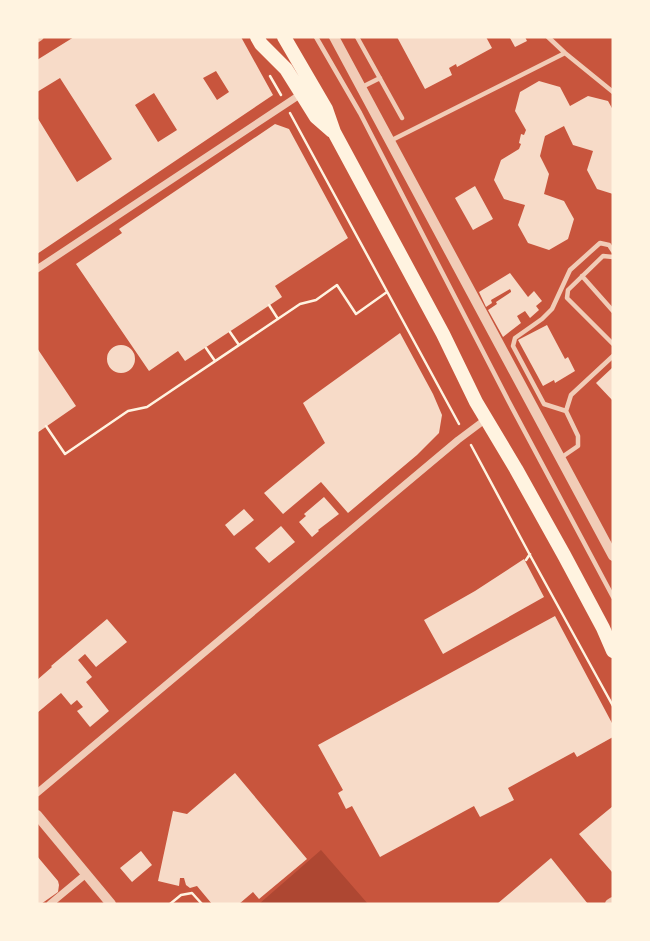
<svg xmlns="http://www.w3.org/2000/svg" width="650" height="941" font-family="'Archivo Narrow',sans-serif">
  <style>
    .green { fill: #ae4732 }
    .building { fill: #f7dbc8; fill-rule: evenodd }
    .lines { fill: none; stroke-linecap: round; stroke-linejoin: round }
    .path { stroke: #fff3e0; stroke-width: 2.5 }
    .service { stroke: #f1ccb7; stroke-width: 4.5 }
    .minor { stroke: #f1ccb7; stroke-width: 7 }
    .tertiary { stroke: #f1ccb7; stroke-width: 10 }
    .primary { stroke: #fff3e0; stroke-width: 14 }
  </style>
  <rect width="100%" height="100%" fill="#c8553d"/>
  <path class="green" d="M321,850L368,904H259Z"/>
  <path class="building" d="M74,37H241L273,95L37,254V117L77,182L112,159L60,78L37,92V60ZM216,71L229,92L217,100L203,78ZM154,93L177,130L158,142L135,105Z
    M397,37H486L492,48L457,67L456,64L449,68L452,75L425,89Z
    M513,37H525L527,41L515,47L510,38Z
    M539,81L560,87L570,106L588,96L608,101L613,110V194L597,189L587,170L593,151L573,145L564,126L545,136L540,156L549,174L544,194L564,201L574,219L568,239L549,250L528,243L518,225L525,205L504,199L494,180L501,160L519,149L521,144L519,143L521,134L524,135L526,130L515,111L520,92Z
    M275,124L289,129L348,238L275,286L282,297L185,361L178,351L149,371L76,264L122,233L119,229Z
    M475,186L493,219L473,230L455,198Z
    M510,273L528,297L534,291L542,301L536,306L539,310L530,318L525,311L517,316L521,323L503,337L488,310L497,304L496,302L511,292V291L510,289L491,300L492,303L486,307L479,292Z
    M547,325L565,359L568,357L575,371L555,383L554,380L543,386L518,340Z
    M400,333L433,394L442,415L439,433L417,455L348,513L321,482L283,514L264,493L325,443L303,403Z
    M107 359a14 14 0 1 1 28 0a14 14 0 1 1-28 0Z
    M37,348L76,406L37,433Z
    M613,367V401L596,383Z
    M324,497L339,514L318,530L319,531L312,537L299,522L306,516L304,514Z
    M244,509L254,520L234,536L225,525Z
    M281,526L295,542L269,563L255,548Z
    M524,559L544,597L443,654L424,620L475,591Z
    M555,616L613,725V737L577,757L574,752L508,788L514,800L480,817L474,806L380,857L352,806L346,809L338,793L343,790L318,745Z
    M107,619L127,642L96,667L85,654L78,660L92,677L86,682L109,711L90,727L77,711L83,707L77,700L71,705L61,693L37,713V680L52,667L51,666Z
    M235,773L307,859L259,899L253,892L239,904H212L197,886L190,888L186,885L184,878H180L179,886L158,881L173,811L187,814Z
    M613,806V871L612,872L579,834Z
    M141,851L152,865L132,882L120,868Z
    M37,856L58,881L59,885L58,892L41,904H37Z
    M551,858L588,904H497Z"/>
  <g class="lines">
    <path class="path" d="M270,76L281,95
      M290,113L459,424
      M269,305L278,319
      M230,332L239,345
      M206,348L215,361
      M46,426L65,454L128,411L147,407L300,304L316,300L337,285L356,314L387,292
      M471,445L531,557L613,706
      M526,560L530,554
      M170,904L181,895L192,893L202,904"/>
    <path class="service" d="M316,37L360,113L509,402L613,597
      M357,37L402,118
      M548,37L565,53L613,92
      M362,87L380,78
      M390,141L565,53
      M613,257L603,256L568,290L567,298L613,344
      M582,276L613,311
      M566,411L544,404L513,346L515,338L542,319L552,309L570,270L600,243L609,245L613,251
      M562,457L578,446V436L566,411L571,395L613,356"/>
    <path class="minor" d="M37,39L40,37
      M37,269L301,94
      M37,793L458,440L486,419
      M50,904L86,874"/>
    <path class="tertiary" d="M334,37L613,556
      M37,815L111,904
      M610,904L613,902"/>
    <path class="primary" d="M257,37L261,44L286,69L316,117L332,131
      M284,37L326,109L334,132L443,334L476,402L516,469L564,555L603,628L613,651"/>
  </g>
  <rect width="650" height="941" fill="none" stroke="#fff3e0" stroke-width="77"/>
</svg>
